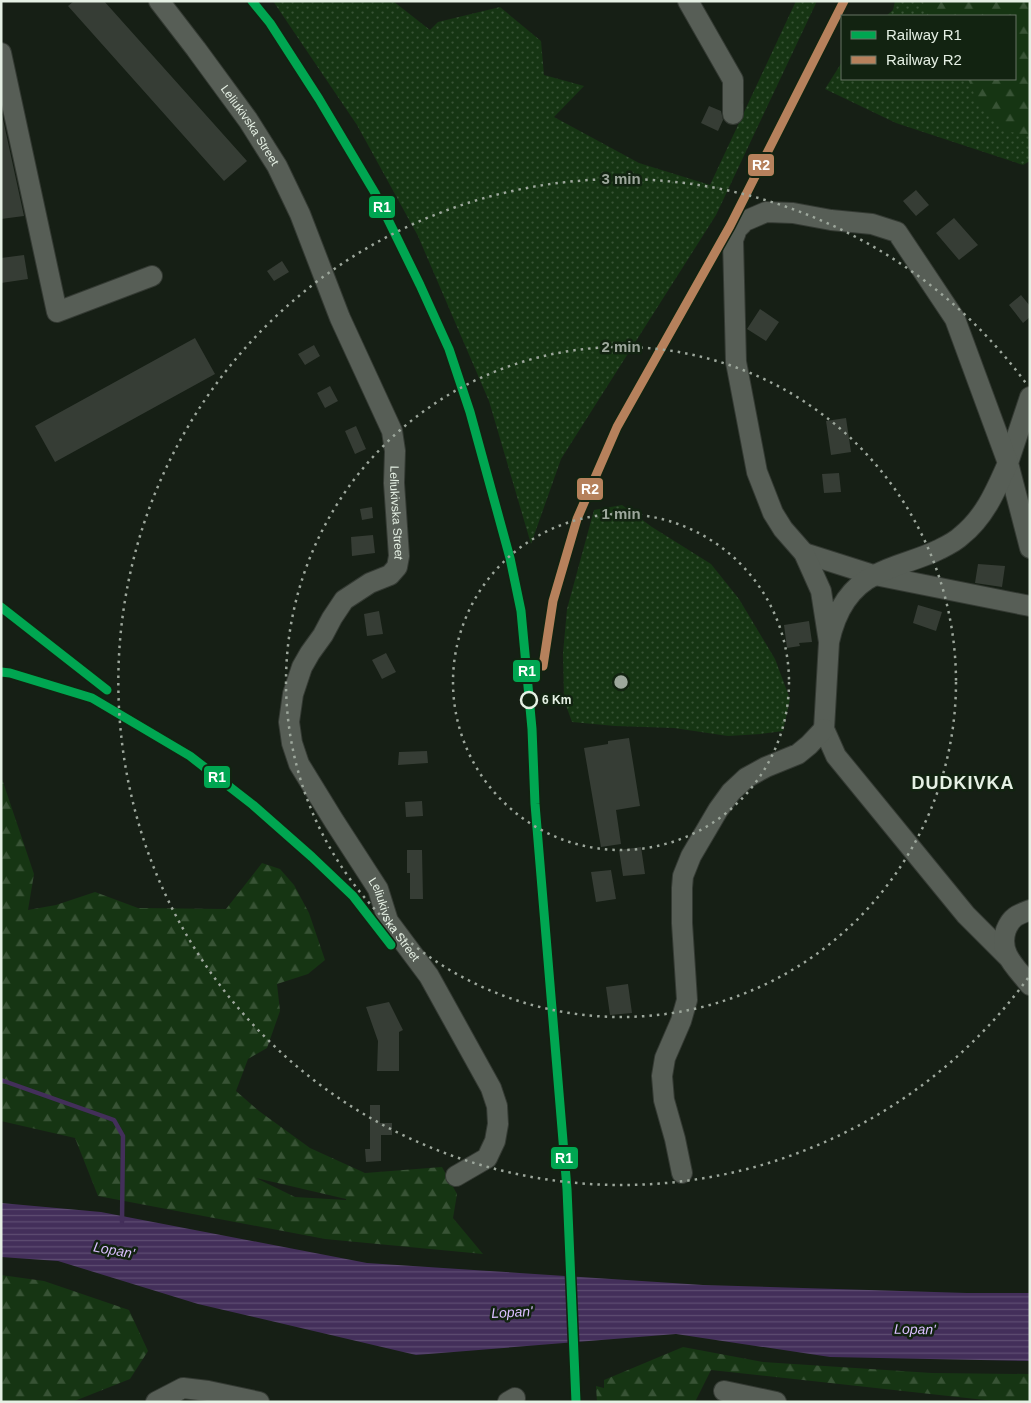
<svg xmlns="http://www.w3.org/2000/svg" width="1031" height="1403" font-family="Arial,sans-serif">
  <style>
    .grass { fill: url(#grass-dots) }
    .forest { fill: url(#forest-firs); fill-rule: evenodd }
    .water { fill: url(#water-rules) }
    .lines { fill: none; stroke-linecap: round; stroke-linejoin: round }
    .stream { stroke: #432f5a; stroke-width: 4.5 }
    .building { fill: #363d35 }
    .minor-casing { stroke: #343a33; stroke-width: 22 }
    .minor { stroke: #575e56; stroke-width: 20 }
    .rail-1-casing { stroke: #122311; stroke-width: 12 }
    .rail-2-casing { stroke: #122311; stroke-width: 12 }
    .rail-1 { stroke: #00a651; stroke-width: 9 }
    .rail-2 { stroke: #b6815c; stroke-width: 9 }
    .ring { fill: none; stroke: #9da79c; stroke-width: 2.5; stroke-dasharray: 2.5 5 }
    .stop-dot { fill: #122311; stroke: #e5f0e4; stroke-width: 2.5 }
    .labels { text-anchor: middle; stroke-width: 5; stroke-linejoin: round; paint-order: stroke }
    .street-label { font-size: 12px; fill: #e5f0e4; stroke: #122311 }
    .stop-label { font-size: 12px; font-weight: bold; fill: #e5f0e4; stroke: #122311; text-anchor: start }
    .water-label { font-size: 14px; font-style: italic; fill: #dabfff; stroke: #122311 }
    .district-label { font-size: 18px; font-weight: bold; letter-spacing: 1px; fill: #e5f0e4; stroke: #122311 }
    .centre { fill: #9da79c; stroke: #122311; stroke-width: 2.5 }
    .ring-label { font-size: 15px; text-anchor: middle; font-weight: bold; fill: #9da79c; stroke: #122311; stroke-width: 5; stroke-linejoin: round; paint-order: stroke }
    .line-badge { stroke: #122311; stroke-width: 2 }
    .badge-label { font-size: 14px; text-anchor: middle; font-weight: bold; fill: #fff }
  </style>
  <defs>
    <pattern id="grass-dots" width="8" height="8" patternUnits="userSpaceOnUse" patternTransform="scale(1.25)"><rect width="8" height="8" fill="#163513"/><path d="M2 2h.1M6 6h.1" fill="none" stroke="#385335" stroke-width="1.8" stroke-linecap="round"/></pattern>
    <pattern id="forest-firs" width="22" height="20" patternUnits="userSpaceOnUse" patternTransform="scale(1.25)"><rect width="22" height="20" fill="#163513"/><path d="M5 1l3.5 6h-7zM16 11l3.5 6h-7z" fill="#385335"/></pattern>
    <pattern id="water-rules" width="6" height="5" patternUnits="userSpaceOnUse" patternTransform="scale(1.25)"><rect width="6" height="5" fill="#432f5a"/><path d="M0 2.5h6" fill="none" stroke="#5e4d72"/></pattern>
  </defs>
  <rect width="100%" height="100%" fill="#161f15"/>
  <path class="grass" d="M273,1H393L430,30L438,22L500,7L541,41L544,75L584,86L554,117L639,163L710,185L796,1H817L716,215L561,459L531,544L489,401L418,236L357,125Z
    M895,1H1030V161L1023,165L896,123L825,89L842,62V79H1015V16H886L893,10Z
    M622,505L652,527L711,564L739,599L775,659L790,699L783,731L761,734L728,736L674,728L615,726L572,722L564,700L563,653L567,609L594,510Z"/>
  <path class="forest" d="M923,1H1030V136L1007,131L978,103L968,79H1015V16H927Z
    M1,776L34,874L28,910L56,905L95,892L138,908L226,909L262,863L280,869L294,885L309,913L325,960L308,974L277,984L280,1011L267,1048L248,1059L236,1091L259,1111L310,1148L365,1173L442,1167L457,1194L453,1218L483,1254L325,1239L98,1196L75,1138L1,1121ZM256,1178L346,1199V1200L295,1197Z
    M1,1275L44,1281L129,1310L148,1351L130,1379L72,1402H1Z
    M683,1347L763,1362L932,1373L1030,1374V1402H1003L711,1370L695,1402H597L596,1386L604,1388V1380Z"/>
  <path class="water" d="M1,1203L101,1212L367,1263L703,1285L967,1293H1030V1361L830,1357L676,1334L416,1355L198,1304L58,1261L1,1257Z"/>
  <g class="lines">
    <path class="stream" d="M1,1080L114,1120L123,1136L122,1222"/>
  </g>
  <path class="building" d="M74,1H104L247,161L224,181L68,6Z
    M709,106L721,111L723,120L718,131L701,123Z
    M1,110L24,216L1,219Z
    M916,190L929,205L916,216L903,201Z
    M954,218L978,245L959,260L936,233Z
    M24,255L28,279L1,283V258Z
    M282,261L289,272L274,281L267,271Z
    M1021,295L1030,306V317L1023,323L1009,305Z
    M760,309L779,322L766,341L747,329Z
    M195,338L215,374L55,462L35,426Z
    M314,345L320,356L305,365L298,354Z
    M330,386L338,401L325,408L317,393Z
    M846,418L851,452L831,455L826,421Z
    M356,426L366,449L355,454L345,431Z
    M839,473L841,492L824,493L822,474Z
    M372,507L373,518L362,520L360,509Z
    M373,535L375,553L352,556L351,537Z
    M978,564L1005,566L1002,587L975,583Z
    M918,605L942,612L936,631L913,623Z
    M379,611L383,634L367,636L364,614Z
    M809,621L812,642L799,643L800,646L787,648L784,625Z
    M386,653L396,672L382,679L372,660Z
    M629,738L640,806L616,810L621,844L601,847L584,748L608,744V741Z
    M427,751L428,763L398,765L399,752Z
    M422,801L423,816L406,817L405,802Z
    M641,847L645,874L623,876L619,850Z
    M407,850H422L423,899H410V873H407Z
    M611,870L616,899L596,902L591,872Z
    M628,984L632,1013L610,1015L606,987Z
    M389,1002L403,1030L399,1032V1071H377L378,1041L366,1007Z
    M370,1105H380V1123H392V1135H381V1161L366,1162L365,1149H370Z"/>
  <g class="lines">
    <g class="minor-casing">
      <g id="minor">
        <path id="s1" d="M159,1L196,49L248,120L277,166L300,214L340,318L392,431L395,451L394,483L399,556L397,567L390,575L370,583L344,600L332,618L323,635L310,653L302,667L293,694L289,722L292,743L299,764L334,821L378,889L388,921L429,976L491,1088L497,1106L498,1124L495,1141L487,1158L456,1176"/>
        <path d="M688,1L733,80V114"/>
        <path d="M1,53L57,312L152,276"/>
        <path d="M1030,397L1008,463L1030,548"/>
        <path d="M804,553L870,574L1030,606"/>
        <path d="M829,642C835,614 848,588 875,575C895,564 918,560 938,550C946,546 955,542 961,536C985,517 996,490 1008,463L955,319L897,232L872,224L831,220L793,213L766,212L745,221L737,229L733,240L736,362L757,472L773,513L783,529L804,553L821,591L829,642L824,729L836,756L966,915L1007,956"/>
        <path d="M1030,910C1025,912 1019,914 1015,917C1011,920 1008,925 1006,930C998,953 1016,967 1030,985"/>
        <path d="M682,1173L675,1139L664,1100L662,1076L665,1058L681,1021L687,1000L682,923V888L683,876L691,856L718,810L731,792L746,778L766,767L798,754L809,745L824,729"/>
        <path d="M724,1391L776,1402"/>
        <path d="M156,1402L183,1388L208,1391L259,1402"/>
        <path d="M508,1402L515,1398"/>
      </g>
    </g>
    <use href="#minor" class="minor"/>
    <g class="rail-1-casing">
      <path id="rail-1" d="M252,1L270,23L319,99L375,193L420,285L449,349L470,412L510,558L521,611L532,729L535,804L567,1189L576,1402
        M1,607L107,690
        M1,672L10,673L92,698L190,756L253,805L312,857L353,896L391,945"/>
    </g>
    <g class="rail-2-casing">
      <path id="rail-2" d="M543,666L553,601L577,519L617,427L730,226L844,1"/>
    </g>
    <use href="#rail-1" class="rail-1"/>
    <use href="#rail-2" class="rail-2"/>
  </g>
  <g class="ring">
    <circle cx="621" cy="682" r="168"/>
    <circle cx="621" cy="682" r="335"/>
    <path d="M1028 978A503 503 0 1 1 1028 386"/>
  </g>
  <circle class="stop-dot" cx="529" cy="700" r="8"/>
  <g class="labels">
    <g class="street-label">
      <text dy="4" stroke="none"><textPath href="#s1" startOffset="154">Leliukivska Street</textPath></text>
      <text dy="4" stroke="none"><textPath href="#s1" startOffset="574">Leliukivska Street</textPath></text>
      <text dy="4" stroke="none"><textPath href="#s1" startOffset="1054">Leliukivska Street</textPath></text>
    </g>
    <g class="stop-label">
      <text x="542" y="704">6 Km</text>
    </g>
    <g class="water-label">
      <text transform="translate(114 1250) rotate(10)" y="5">Lopan'</text>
      <text transform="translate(512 1312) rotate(-3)" y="5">Lopan'</text>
      <text transform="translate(915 1329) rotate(1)" y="5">Lopan'</text>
    </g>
    <g class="district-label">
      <text x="963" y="789">DUDKIVKA</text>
    </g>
  </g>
  <circle cx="621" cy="682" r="8" class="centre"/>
  <g class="ring-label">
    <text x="621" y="184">3 min</text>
    <text x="621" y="352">2 min</text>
    <text x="621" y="519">1 min</text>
  </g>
  <g class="line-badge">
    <rect x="747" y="153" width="28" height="24" rx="5" fill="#b6815c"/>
    <rect x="368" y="195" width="28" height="24" rx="5" fill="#00a651"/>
    <rect x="576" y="477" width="28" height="24" rx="5" fill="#b6815c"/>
    <rect x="512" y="659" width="29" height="24" rx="5" fill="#00a651"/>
    <rect x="203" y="765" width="28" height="24" rx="5" fill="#00a651"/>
    <rect x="550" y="1146" width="29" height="24" rx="5" fill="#00a651"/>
  </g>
  <g class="badge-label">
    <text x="761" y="170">R2</text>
    <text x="382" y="212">R1</text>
    <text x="590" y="494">R2</text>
    <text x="527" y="676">R1</text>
    <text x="217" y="782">R1</text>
    <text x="564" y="1163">R1</text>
  </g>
  <rect width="1031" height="1403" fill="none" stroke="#e5f0e4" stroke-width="5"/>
  <rect x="841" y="15" width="175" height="65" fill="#122311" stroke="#667565"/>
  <rect x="851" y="31" width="25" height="8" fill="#00a651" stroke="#667565"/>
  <text x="886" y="40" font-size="15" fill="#e5f0e4">Railway R1</text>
  <rect x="851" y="56" width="25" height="8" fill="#b6815c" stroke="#667565"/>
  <text x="886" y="65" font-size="15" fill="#e5f0e4">Railway R2</text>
</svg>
